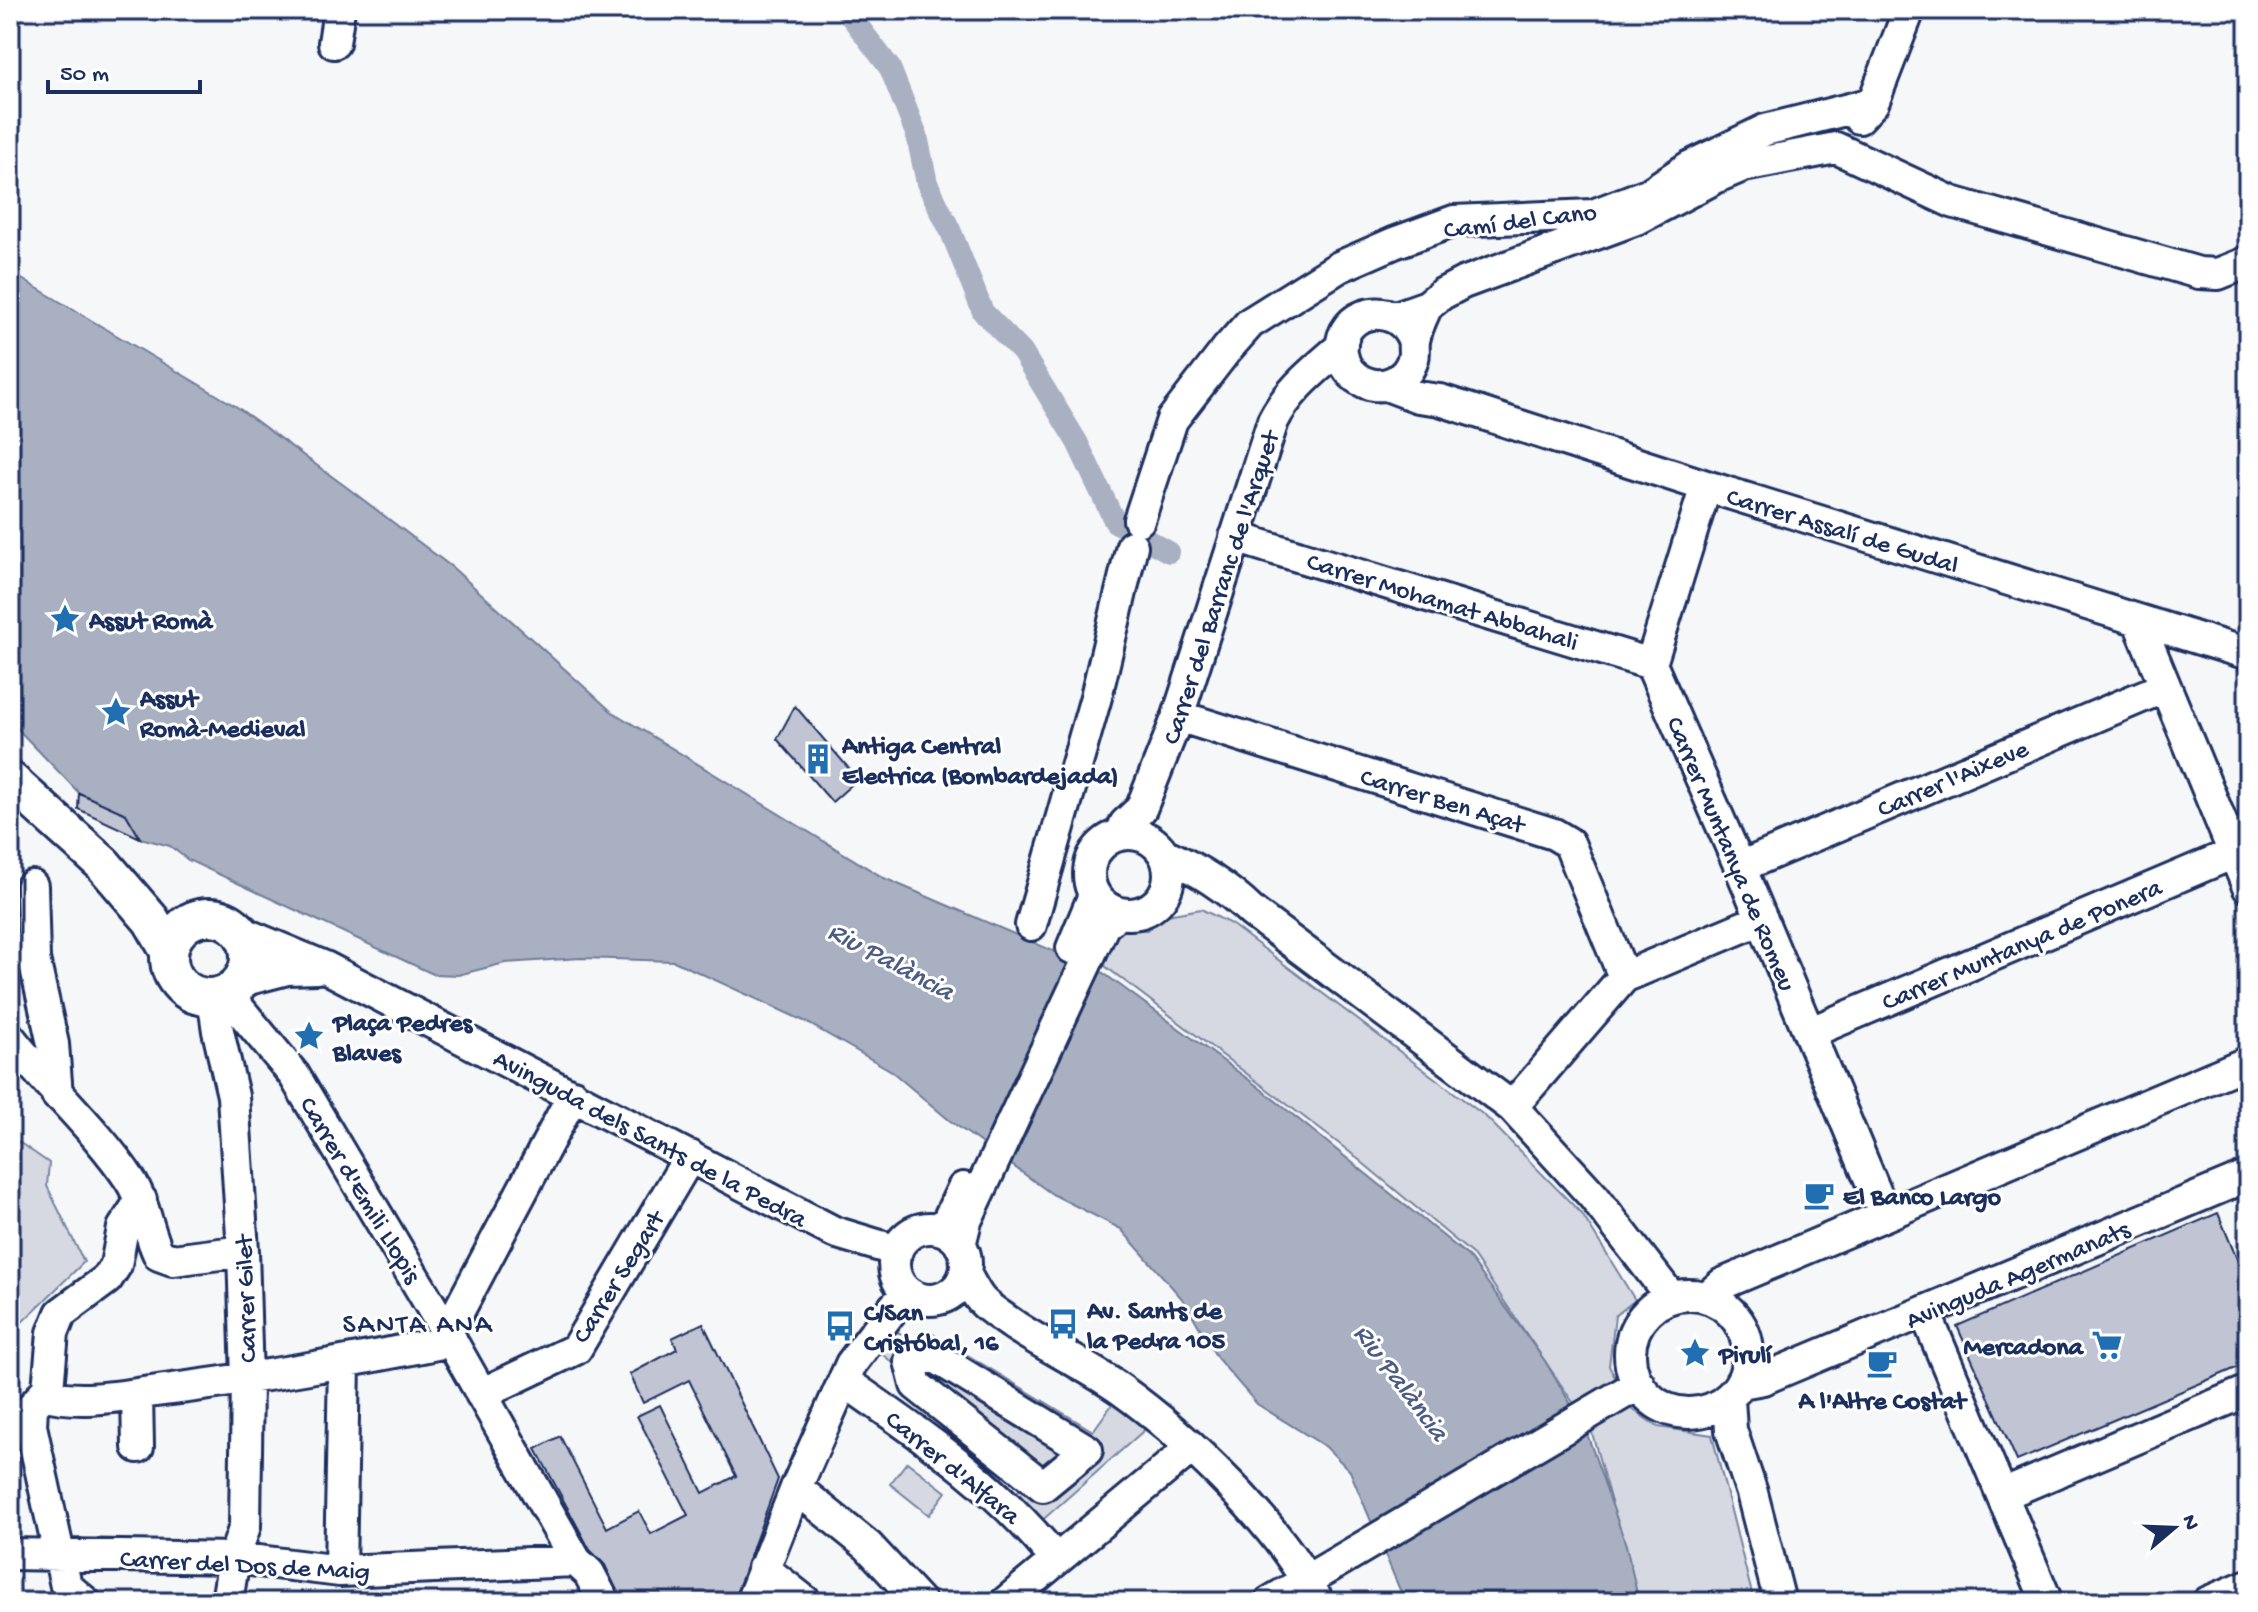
<svg xmlns="http://www.w3.org/2000/svg" width="2258" height="1612" font-family="'Gochi Hand',sans-serif">
  <style>
    .green { fill: #d6d9e2; stroke: #7884a0; stroke-width: 2 }
    .water { fill: #a9b0c1; stroke: #707c99; stroke-width: 2 }
    .lines { fill: none; stroke-linecap: round; stroke-linejoin: round }
    .canal { stroke: #a9b0c1; stroke-width: 22 }
    .building { fill: #c0c4d3; stroke: #1b2f5e; stroke-width: 2 }
    .minor-casing { stroke: #1b2f5e; stroke-width: 36 }
    .major-casing { stroke: #1b2f5e; stroke-width: 42 }
    .minor { stroke: #fff; stroke-width: 30 }
    .major { stroke: #fff; stroke-width: 36 }
    .labels { text-anchor: middle; stroke-width: 6; stroke-linejoin: round; paint-order: stroke }
    .street-label { font-size: 26px; fill: #1b2f5e; stroke: #fff }
    .poi-label { font-size: 26px; font-weight: bold; fill: #1b2f5e; stroke: #fff; text-anchor: start }
    .water-label { font-size: 28px; font-style: italic; fill: #4d5c81; stroke: #fff }
    .neighbourhood-label { font-size: 28px; letter-spacing: 2px; fill: #1b2f5e; stroke: #fff }
  </style>
  <rect width="100%" height="100%" fill="#f6f7f9"/>
  <filter id="ink" filterUnits="userSpaceOnUse"><feTurbulence type="fractalNoise" baseFrequency=".0125" numOctaves="2"/><feDisplacementMap in="SourceGraphic" scale="16" xChannelSelector="R" yChannelSelector="G"/><feConvolveMatrix kernelMatrix="1 2 1 2 8 2 1 2 1" color-interpolation-filters="sRGB"/></filter>
  <g filter="url(#ink)">
    <path class="green" d="M1201,909L1231,924L1485,1116L1582,1214L1635,1300L1615,1316L1609,1366L1632,1409L1658,1427L1712,1435L1754,1602H1638L1591,1429L1472,1254L1346,1149L1105,966L1115,930H1147L1167,915Z
      M10,1136L49,1163L47,1186L84,1262L10,1334Z
      M893,1330L917,1341L931,1333L1093,1431L1116,1399L1150,1425L1037,1525L1011,1499L1031,1476L882,1354Z
      M907,1462L946,1492L929,1515L890,1484Z"/>
    <path class="water" d="M10,272L237,407L349,489L453,568L611,711L884,878L1102,972L1256,1085L1468,1256L1545,1361L1585,1428L1626,1545L1639,1602H1405L1350,1471L1326,1447L1257,1404L1217,1358L1185,1302L1121,1229L1052,1194L949,1120L890,1070L804,1021L674,961L581,958L505,963L458,975L433,974L188,860L170,846L140,838L126,814L79,793L10,721Z"/>
    <g class="lines">
      <path class="canal" d="M846,10L890,68L917,136L927,183L951,232L983,312L1022,352L1077,442L1115,522L1169,552"/>
    </g>
    <path class="building" d="M795,706L858,779L832,802L777,739Z
      M79,793L126,814L140,838L78,809Z
      M2218,1213L2248,1286V1363L2017,1461L1957,1326Z
      M703,1323L778,1479L733,1602H622L605,1565L590,1550L536,1449L560,1436L607,1528L639,1511L651,1534L688,1515L637,1416L660,1405L703,1493L736,1476L689,1380L643,1403L630,1374L677,1349L672,1338Z"/>
    <g class="lines">
      <g class="minor-casing">
        <path id="minor" d="M334,43L339,10
          M1859,118L1873,103L1909,10
          M1396,317L1427,306L1442,294L1463,283L1639,218L1717,177L1743,166L1836,148L1952,202L2199,273L2218,274L2248,262
          M1414,342C1399,297 1336,309 1342,354C1344,366 1352,377 1364,382C1384,391 1407,380 1413,359C1415,353 1413,347 1414,341C1416,329 1422,317 1427,306
          M1386,385L1418,397L1440,400L1706,486L2248,654
          M1706,486L1651,664L1740,867L1885,1215
          M1139,520L1172,420L1227,349L1250,323L1339,267L1394,243L1454,221L1593,215L1650,193L1689,167L1765,130L1873,103
          M1235,537L1651,664
          M2138,620L2248,887
          M1178,716L1554,834L1569,843L1624,977
          M1089 874a40 40 0 1 1 80 0a40 40 0 1 1-80 0Z
          M1121,834L1125,824L1141,809L1178,716L1273,421C1289,389 1316,369 1342,346
          M1164,854C1198,869 1225,886 1252,912L1512,1107L1594,1197L1671,1297
          M1740,867L2165,687
          M32,886L34,959L53,1044L57,1095
          M1031,925L1096,697L1132,546
          M241,932L325,967L834,1232L897,1251
          M1072,948L1094,895
          M241,981L287,969L317,968
          M226,993L294,1075L447,1333L576,1561L589,1573L604,1602
          M213,997L218,1031L233,1096L243,1251L247,1379L245,1526L234,1558L227,1602
          M1809,1033L2234,853
          M10,1038C48,1087 96,1129 130,1180C145,1203 147,1230 159,1255L173,1260L243,1251
          M1512,1107L1624,977L1762,919
          M894 1264a36 36 0 1 1 72 0a36 36 0 1 1-72 0Z
          M939,1229L948,1220L963,1188
          M960,1245L966,1221L1104,925L1119,913
          M965,1274C970,1282 975,1293 981,1300C990,1310 1004,1318 1015,1326C1049,1348 1087,1366 1120,1389C1187,1437 1282,1527 1318,1602
          M1630 1354a59 59 0 1 1 118 0a59 59 0 1 1-118 0Z
          M1707,1297L1722,1284L2248,1062
          M1925,1312L2047,1602
          M447,1333L573,1095
          M935,1357L1087,1450L1043,1486L916,1385L910,1361Z
          M844,1381C920,1434 998,1486 1056,1560
          M1741,1383L1763,1379L2248,1176
          M43,1394C81,1405 126,1395 164,1390C261,1378 356,1360 452,1341
          M137,1394L138,1447
          M481,1394L576,1349L690,1156
          M1729,1399L1731,1430L1752,1493L1780,1602
          M796,1488L868,1546L920,1602
          M2002,1495L2248,1391
          M10,1554L234,1558L340,1571L576,1561
          M763,1568L806,1602
          M340,1571L344,1363
          M85,1602L66,1586L31,1426L32,1407L48,1389L53,1333L61,1313L107,1279L116,1265L123,1228L141,1200
          M751,1602L796,1488L851,1364L895,1306L918,1298
          M1006,1602L1191,1448
          M1270,1602L1639,1384
          M2208,1602L2248,1585"/>
      </g>
      <g class="major-casing">
        <path id="major" d="M10,780L103,864L151,920L169,951
          M169 957a40 40 0 1 1 80 0a40 40 0 1 1-80 0Z"/>
      </g>
      <use href="#minor" class="minor"/>
      <use href="#major" class="major"/>
    </g>
  </g>
  <defs>
    <g id="sight-bare" transform="scale(2.4)"><path d="M0-6L1.8-2.2L6-1.7L2.9 1.2L3.7 5.4L0 3.3L-3.7 5.4L-2.9 1.2L-6-1.7L-1.8-2.2Z" fill="#1f6fb2" stroke="#fff" stroke-width="2.5" paint-order="stroke"/></g>
    <g id="building-bare" transform="scale(2.4)"><path d="M-4-6H4V6H1V3H-1V6H-4ZM-2.5-4.3h1.7v1.8h-1.7ZM.8-4.3h1.7v1.8H.8ZM-2.5-1h1.7V.8h-1.7ZM.8-1h1.7V.8H.8Z" fill="#1f6fb2" stroke="#fff" stroke-width="2.5" paint-order="stroke"/></g>
    <g id="cafe-bare" transform="scale(2.4)"><path d="M-5.5-4.5H6V0H3Q3 3.5 0 3.5H-2.5Q-5.5 3.5-5.5 0ZM3-3.2v2h1.7v-2ZM-6 4.5H4V6H-6Z" fill="#1f6fb2" stroke="#fff" stroke-width="2.5" paint-order="stroke"/></g>
    <g id="bus-bare" transform="scale(2.4)"><path d="M-5-6H5V4H4V6H2V4H-2V6H-4V4H-5ZM-3.5-4V0h7V-4ZM-3.5 1.2v1.5H-2V1.2ZM2 1.2v1.5H3.5V1.2Z" fill="#1f6fb2" stroke="#fff" stroke-width="2.5" paint-order="stroke"/></g>
    <g id="supermarket-bare" transform="scale(2.4)"><path d="M-6-5.5h2.5l.6 2H6L4.5 2H-2.5L-4.4-4H-6ZM-1.5 3.2a1.3 1.3 0 1 0 .1 0ZM3 3.2a1.3 1.3 0 1 0 .1 0Z" fill="#1f6fb2" stroke="#fff" stroke-width="2.5" paint-order="stroke"/></g>
  </defs>
  <g fill-rule="evenodd">
    <use href="#sight-bare" x="65" y="619"/>
    <use href="#sight-bare" x="116" y="712"/>
    <use href="#building-bare" x="818" y="759"/>
    <use href="#sight-bare" x="309" y="1036"/>
    <use href="#cafe-bare" x="1819" y="1195"/>
    <use href="#bus-bare" x="1063" y="1324"/>
    <use href="#bus-bare" x="840" y="1326"/>
    <use href="#supermarket-bare" x="2107" y="1345"/>
    <use href="#sight-bare" x="1695" y="1353"/>
    <use href="#cafe-bare" x="1882" y="1363"/>
  </g>
  <g class="labels">
    <g class="street-label">
      <text transform="translate(1520 219) rotate(-7)" y="9">Camí del Cano</text>
      <text transform="translate(1843 529) rotate(17)" y="9">Carrer Assalí de Gudal</text>
      <text transform="translate(1219 587) rotate(-72)" y="9">Carrer del Barranc de l'Arquet</text>
      <text transform="translate(1443 600) rotate(17)" y="9">Carrer Mohamat Abbahali</text>
      <text transform="translate(1952 777) rotate(-23)" y="9">Carrer l'Aixeve</text>
      <text transform="translate(1443 799) rotate(17)" y="9">Carrer Ben Açat</text>
      <text transform="translate(1733 853) rotate(67)" y="9">Carrer Muntanya de Romeu</text>
      <text transform="translate(2021 943) rotate(-23)" y="9">Carrer Muntanya de Ponera</text>
      <text transform="translate(651 1137) rotate(28)" y="9">Avinguda dels Sants de la Pedra</text>
      <text transform="translate(362 1189) rotate(59)" y="9">Carrer d'Emili Llopis</text>
      <text transform="translate(2017 1273) rotate(-23)" y="9">Avinguda Agermanats</text>
      <text transform="translate(617 1276) rotate(-58)" y="9">Carrer Segart</text>
      <text transform="translate(244 1299) rotate(-92)" y="9">Carrer Gilet</text>
      <text transform="translate(954 1466) rotate(39)" y="9">Carrer d'Alfara</text>
      <text transform="translate(245 1563) rotate(3)" y="9">Carrer del Dos de Maig</text>
    </g>
    <g class="poi-label">
      <text x="89" y="628">Assut Romà</text>
      <text x="140" y="706">Assut<tspan x="140" dy="30">Romà-Medieval</tspan></text>
      <text x="842" y="753">Antiga Central<tspan x="842" dy="30">Electrica (Bombardejada)</tspan></text>
      <text x="333" y="1030">Plaça Pedres<tspan x="333" dy="30">Blaves</tspan></text>
      <text x="1843" y="1204">El Banco Largo</text>
      <text x="1087" y="1318">Av. Sants de<tspan x="1087" dy="30">la Pedra 105</tspan></text>
      <text x="864" y="1320">C/San<tspan x="864" dy="30">Cristóbal, 16</tspan></text>
      <text x="2083" y="1354" text-anchor="end">Mercadona</text>
      <text x="1719" y="1362">Pirulí</text>
      <text x="1882" y="1408" text-anchor="middle">A l'Altre Costat</text>
    </g>
    <g class="water-label">
      <text transform="translate(892 959) rotate(28)" y="10">Riu Palància</text>
      <text transform="translate(1403 1381) rotate(53)" y="10">Riu Palància</text>
    </g>
    <g class="neighbourhood-label">
      <text x="418" y="1332">SANTA ANA</text>
    </g>
  </g>
  <rect width="2258" height="1612" fill="none" stroke="#fff" stroke-width="40"/>
  <rect x="20" y="20" width="2218" height="1572" fill="none" stroke="#1b2f5e" stroke-width="3" filter="url(#ink)"/>
  <g transform="translate(2174 1528) rotate(71)" stroke="#ffffff" stroke-width="6" paint-order="stroke">
  <path d="M0-6L14 30L0 20L-14 30Z" fill="#1b2f5e"/>
  <text y="-12" font-size="22" font-weight="bold" text-anchor="middle" fill="#1b2f5e">N</text>
  </g>
  <path d="M48 80v12h152v-12" fill="none" stroke="#1b2f5e" stroke-width="4"/>
  <text x="60" y="80" font-size="24" fill="#1b2f5e" stroke="#ffffff" stroke-width="6" paint-order="stroke">50 m</text>
</svg>
